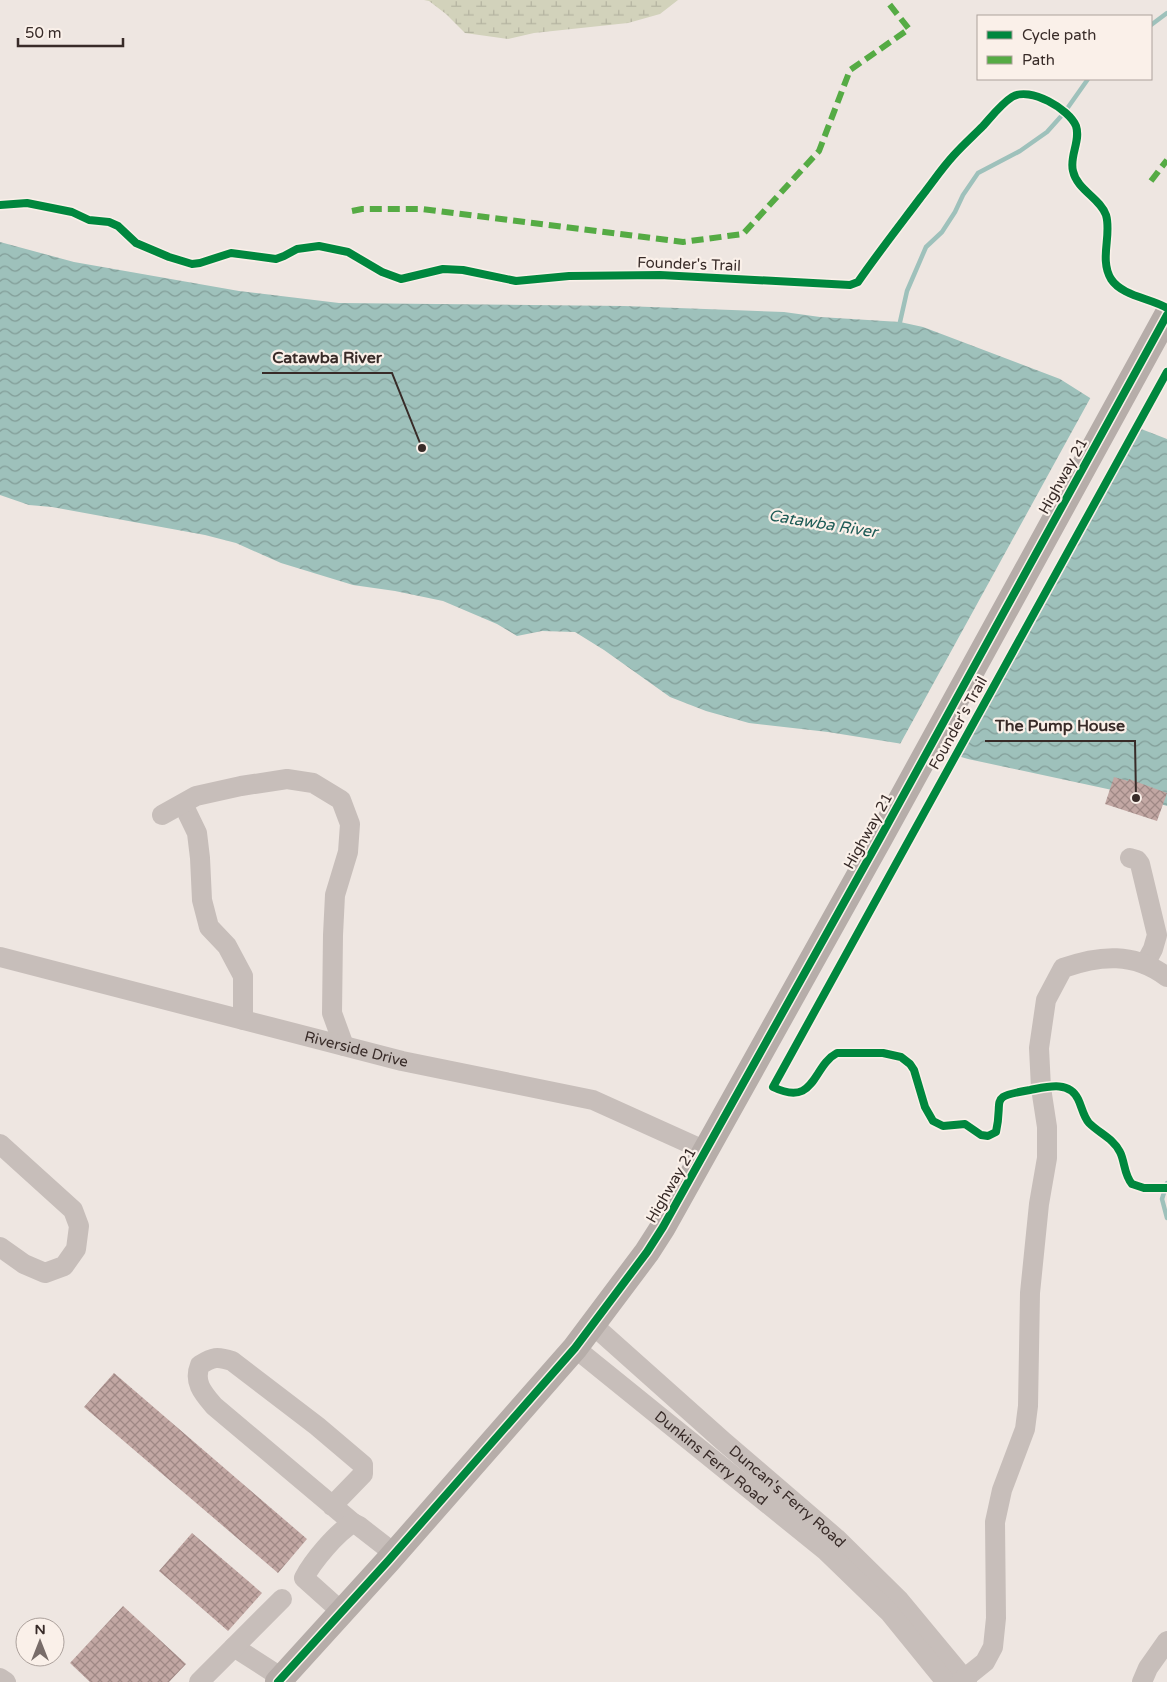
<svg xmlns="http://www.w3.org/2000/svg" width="1167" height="1682" font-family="'Varela Round',sans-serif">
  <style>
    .wetland { fill: url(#wetland-marsh) }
    .water { fill: url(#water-waves) }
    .pier { fill: #eee6e1 }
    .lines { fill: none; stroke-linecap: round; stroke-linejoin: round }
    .stream { stroke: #9ec1bb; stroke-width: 4.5 }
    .building { fill: url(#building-cross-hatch) }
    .minor { stroke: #c7beba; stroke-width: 20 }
    .major { stroke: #b6ada9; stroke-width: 26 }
    .quiet { stroke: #55ab44; stroke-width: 6; stroke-dasharray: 12 6; stroke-linecap: butt }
    .cycleway-casing { stroke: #faf0e9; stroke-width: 11 }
    .cycleway { stroke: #00873e; stroke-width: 8 }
    .labels { text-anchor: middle; stroke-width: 4.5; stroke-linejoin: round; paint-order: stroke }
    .street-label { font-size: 15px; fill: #382b28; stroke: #faf0e9 }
    .water-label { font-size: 16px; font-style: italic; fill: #1d5b56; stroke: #faf0e9 }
    .leader { fill: none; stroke: #382b28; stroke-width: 2 }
    .callout-dot { fill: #382b28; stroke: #faf0e9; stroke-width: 2 }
    .callout-label { font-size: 16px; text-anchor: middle; font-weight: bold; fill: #382b28; stroke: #faf0e9; stroke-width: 4.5; stroke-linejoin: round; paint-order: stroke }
  </style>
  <defs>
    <pattern id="wetland-marsh" width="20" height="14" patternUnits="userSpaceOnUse" patternTransform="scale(1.25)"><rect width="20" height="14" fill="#d2d2bb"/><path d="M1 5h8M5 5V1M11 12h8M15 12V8" fill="none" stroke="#b5b4a1"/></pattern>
    <pattern id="water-waves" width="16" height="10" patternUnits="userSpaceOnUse" patternTransform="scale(1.25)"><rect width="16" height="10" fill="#9ec1bb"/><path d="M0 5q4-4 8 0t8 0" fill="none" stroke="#829d98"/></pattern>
    <pattern id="building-cross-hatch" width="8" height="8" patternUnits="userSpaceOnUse" patternTransform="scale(1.25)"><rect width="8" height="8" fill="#c2a7a3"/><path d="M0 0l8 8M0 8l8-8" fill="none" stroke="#9f8885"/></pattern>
  </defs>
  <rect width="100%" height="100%" fill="#eee6e1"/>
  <path class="wetland" d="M424,0H678L660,14L628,23L534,33L508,39L465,33L446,14L429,1Z"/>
  <path class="water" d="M0,242L74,262L239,291L339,303L624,306L732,310L784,312L820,317L900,322L923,327L1060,379L1136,427L1167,439V806L1126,793L968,759L934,749L828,732L749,723L706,711L670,697L604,650L575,632L542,631L517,636L497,624L443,601L395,591L353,585L281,563L236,543L205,535L52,507L29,505L0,495Z"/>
  <path class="pier" d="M1092,395L1138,425L955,758L933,751L899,746Z"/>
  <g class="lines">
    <path class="stream" d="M1151,25L1167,13
      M900,322L907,291L926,247L942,232L955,212L963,195L978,173L1020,151L1047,132L1064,113L1088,79
      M1167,1183L1162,1199L1167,1218"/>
  </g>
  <path class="building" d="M1114,777L1128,781L1129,779L1167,793L1157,821L1105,804Z
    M114,1373L307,1539L278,1573L84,1407Z
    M192,1533L262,1593L228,1631L159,1571Z
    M123,1606L186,1664L169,1682H90L70,1663Z"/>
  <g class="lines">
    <g class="minor">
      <path d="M183,804L197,833L200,858L202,900L209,927L227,946L243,976V1020"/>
      <path d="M162,815L196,796L241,786L287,779L313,783L341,800L350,824L348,852L335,895L333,935L332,1013L344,1046"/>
      <path d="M1130,858L1137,860L1140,864L1157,935L1153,949L1145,964"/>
      <path id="s1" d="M0,957L402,1061L593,1100L706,1151"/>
      <path d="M0,1144L73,1210L79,1226L76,1249L64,1266L45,1273L24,1264L0,1247"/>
      <path id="s2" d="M593,1325L723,1441L836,1538L899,1600L967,1682"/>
      <path id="s3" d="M575,1348L826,1551L889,1612L946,1682"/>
      <path d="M332,1506L363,1474V1465L317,1426L232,1361C217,1356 213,1357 200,1365C193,1382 203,1393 214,1406L353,1523"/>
      <path d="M342,1612L304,1578C312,1562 337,1532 353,1523L359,1526L395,1554"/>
      <path d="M234,1647L282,1678"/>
      <path d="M0,1678L6,1682"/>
      <path d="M199,1682L282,1599"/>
      <path d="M960,1682L985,1662L993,1647L996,1618L995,1522L1002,1490L1025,1429L1028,1406L1030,1293L1039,1204L1047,1158V1127L1041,1088L1039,1048L1046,1000L1063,968C1100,955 1134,952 1167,977"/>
      <path d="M1142,1682L1148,1668L1167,1641"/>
    </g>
    <path class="major" d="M278,1682L388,1561L575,1348L647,1252L663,1227L880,838L1167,315"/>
    <path class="quiet" d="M1151,181L1167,160
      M352,211L362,209H421L683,242L743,234L819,151L850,70L909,29L886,0"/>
    <g class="cycleway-casing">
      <path id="cycleway" d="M0,205L27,203L72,212L89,220L109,222L118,226L136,243L169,257L192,264L200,263L231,253L276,259L284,256L297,249L319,246L348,252L382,272L401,279L443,269L463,270L516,281L569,276L660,275L850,285L858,282C878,253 900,225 921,197C932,183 942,168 954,155C963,145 973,136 983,126C992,116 1001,104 1012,97C1030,86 1069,109 1076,126C1081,141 1069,156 1073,171C1077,190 1100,198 1106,215C1112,235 1099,259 1111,279C1122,296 1150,298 1167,308
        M1167,372L773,1087C816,1108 812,1066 837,1053H883L901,1057L910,1064L914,1070L925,1107L933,1121L943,1126L965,1124L981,1135L988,1136L996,1132C1004,1098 987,1097 1030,1090C1046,1087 1069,1080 1078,1099C1082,1107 1083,1116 1089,1123C1099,1133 1114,1139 1120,1152C1125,1162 1124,1175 1132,1184L1144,1188H1167
        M278,1682L388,1561L575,1348L647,1252L663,1227L880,838L1167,315"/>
    </g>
    <use href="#cycleway" class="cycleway"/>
  </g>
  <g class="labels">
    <g class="street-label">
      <text transform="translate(689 264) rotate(2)" y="5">Founder's Trail</text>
      <text transform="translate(1063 476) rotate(-61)" y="5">Highway 21</text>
      <text transform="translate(958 723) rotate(-61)" y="5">Founder's Trail</text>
      <text transform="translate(868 831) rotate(-61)" y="5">Highway 21</text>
      <text dy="5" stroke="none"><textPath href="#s1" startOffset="368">Riverside Drive</textPath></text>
      <text transform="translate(671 1185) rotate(-60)" y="5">Highway 21</text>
      <text dy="5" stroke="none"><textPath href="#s3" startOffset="175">Dunkins Ferry Road</textPath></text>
      <text dy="5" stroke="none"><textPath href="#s2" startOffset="259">Duncan's Ferry Road</textPath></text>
    </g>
    <g class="water-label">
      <text transform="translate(823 523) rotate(9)" y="6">Catawba River</text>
    </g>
  </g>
  <path class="leader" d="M422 448L392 373H262M1136 798L1135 741H985"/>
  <g class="callout-dot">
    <circle cx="422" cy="448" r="5"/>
    <circle cx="1136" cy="798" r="5"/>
  </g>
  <g class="callout-label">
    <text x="327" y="363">Catawba River</text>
    <text x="1060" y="731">The Pump House</text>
  </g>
  <rect x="977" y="15" width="175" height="65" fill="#faf0e9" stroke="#aca19c"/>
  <rect x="987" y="31" width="25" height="8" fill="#00873e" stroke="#aca19c"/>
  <text x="1022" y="40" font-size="15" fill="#382b28">Cycle path</text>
  <rect x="987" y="56" width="25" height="8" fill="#55ab44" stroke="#aca19c"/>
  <text x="1022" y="65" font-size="15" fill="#382b28">Path</text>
  <g transform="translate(40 1642)"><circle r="24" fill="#faf0e9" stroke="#aca19c"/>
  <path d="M0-4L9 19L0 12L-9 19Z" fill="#786c69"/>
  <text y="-8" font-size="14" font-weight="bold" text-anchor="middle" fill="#382b28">N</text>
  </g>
  <path d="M18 38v8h105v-8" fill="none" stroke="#382b28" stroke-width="2.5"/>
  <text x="25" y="38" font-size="15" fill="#382b28" stroke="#faf0e9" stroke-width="4" paint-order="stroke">50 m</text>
</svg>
